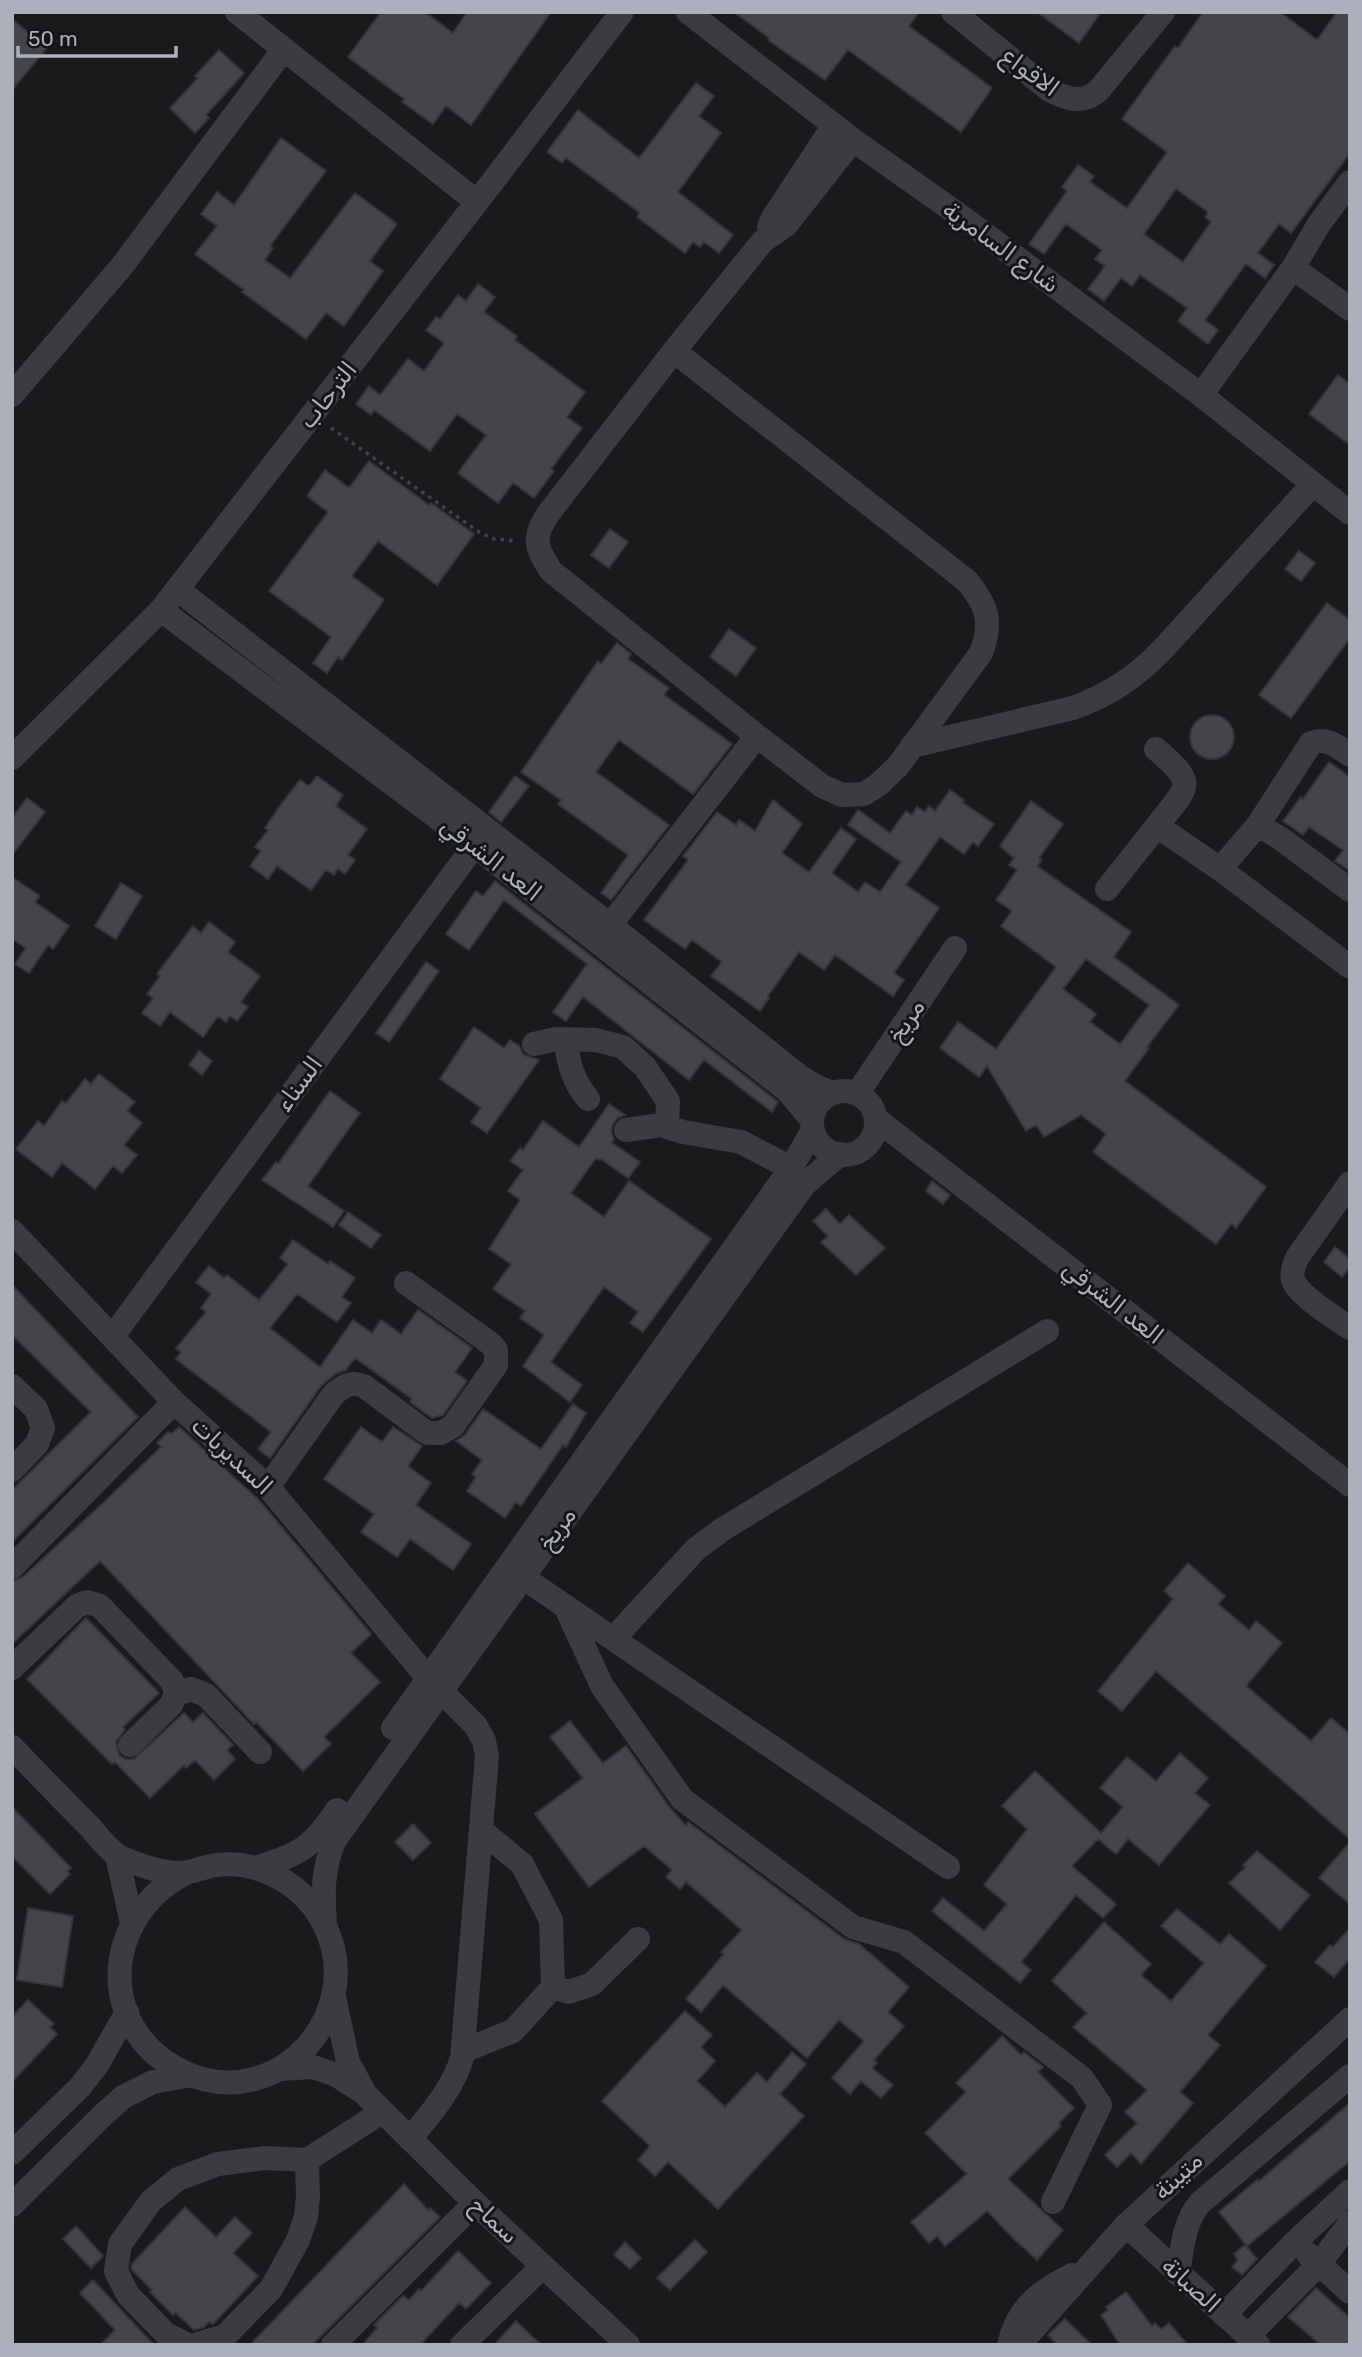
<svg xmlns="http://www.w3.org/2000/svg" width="1362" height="2357" font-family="Rubik,Vazirmatn,sans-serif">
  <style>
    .building { fill: #44454a; stroke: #343439; stroke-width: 2; fill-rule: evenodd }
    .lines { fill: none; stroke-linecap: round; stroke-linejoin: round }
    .path { stroke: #414349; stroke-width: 3.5; stroke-dasharray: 3.5 5; stroke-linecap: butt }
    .minor { stroke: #3b3c42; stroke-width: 24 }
    .labels { text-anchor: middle; stroke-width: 6; stroke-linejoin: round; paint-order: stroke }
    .street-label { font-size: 24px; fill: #acb0bd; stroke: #151518 }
  </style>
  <rect width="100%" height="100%" fill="#1a1a1d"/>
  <path class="building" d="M381,12H425L453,33L467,12H551L471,125L446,106L433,124L402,102L404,99L348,57Z
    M734,12H919L909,26L992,88L961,132L848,50L825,80L768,40L769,38Z
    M1037,12H1101L1079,43Z
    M1203,12H1280L1317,40L1337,12H1350V153L1291,233L1279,224L1258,253L1274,265L1265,278L1246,264L1205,320L1218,330L1208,344L1178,321L1187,308L1140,275L1132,286L1121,278L1104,301L1088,289L1105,266L1095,259L1102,250L1066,224L1044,254L1029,244L1067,191L1062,187L1078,165L1094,176L1090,182L1127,208L1167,152L1122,119L1175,46L1178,48ZM1176,189L1208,212L1205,217L1211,222L1183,262L1144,234Z
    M12,19L47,48L12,90Z
    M219,50L244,73L206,115L209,118L195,133L170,108L198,78L195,76Z
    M696,83L714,96L699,116L721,133L678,192L733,235L719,253L704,242L700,247L693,242L685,253L637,217L640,213L566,158L562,163L547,152L578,110L639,158Z
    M281,138L326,171L270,246L273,248L265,260L290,278L355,193L397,224L370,261L383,271L344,326L326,313L306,339L242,292L244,290L195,254L217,226L201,214L217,192L234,205Z
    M478,284L495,297L484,312L517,336L515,340L585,392L567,417L582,428L551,469L554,471L534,498L513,483L498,503L458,473L486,435L457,414L430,451L374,410L371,415L356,404L369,386L380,395L408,359L424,371L444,343L426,330L436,317L440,319L458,295L466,301Z
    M1338,375L1350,384V445L1309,414Z
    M369,461L429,505L431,503L474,534L437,585L378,541L352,576L384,600L342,660L338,657L327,673L313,663L331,637L269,591L328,512L307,496L325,470L349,488Z
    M610,529L628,542L609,568L591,555Z
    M1299,551L1315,563L1301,581L1285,569Z
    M1327,603L1350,620V638L1291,718L1259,695Z
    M729,629L756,648L736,676L710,657Z
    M617,643L631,654L628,659L669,688L664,695L732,744L693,794L619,740L596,772L669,825L611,900L601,893L628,855L558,804L561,800L521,772L598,661L601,664Z
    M1190 737a22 22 0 1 1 44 0a22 22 0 1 1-44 0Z
    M1329,762L1350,777V871L1335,861L1343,850L1309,827L1303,835L1283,821L1301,797L1303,799Z
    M317,776L343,795L336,806L367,829L348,855L355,860L345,874L338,869L334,875L326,870L311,890L277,866L268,879L250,866L261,851L255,847L268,830L265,828L282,803L300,780L309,786Z
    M515,776L529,786L501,822L489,812Z
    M950,790L964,800L962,802L994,824L978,846L973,842L964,854L940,837L906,885L939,908L894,973L904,980L893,996L835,955L824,970L799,952L768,996L769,998L760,1011L711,976L722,962L692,940L685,949L644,920L688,860L683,856L717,812L736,825L739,820L755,831L773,800L802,824L782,853L809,872L841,828L856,839L832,873L858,892L865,882L880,892L901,862L848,825L858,810L890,833L906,811L912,815L917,807L925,812L929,806L935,811Z
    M27,798L45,812L12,855V818Z
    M1031,801L1063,824L1039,858L1042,860L1037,866L1131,932L1114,957L1179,1005L1147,1047L1149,1048L1125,1081L1266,1187L1236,1228L1231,1224L1216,1244L1093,1152L1106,1134L1081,1115L1044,1137L1036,1125L1026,1131L987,1066L979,1077L940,1048L958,1022L996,1049L1056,967L1001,926L1012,911L996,900L1017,870L1009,865L1014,858L1000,846ZM1086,959L1149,1005L1120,1044L1090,1022L1096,1014L1063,989Z
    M12,877L40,896L35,902L69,926L53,949L48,945L29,973L15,964L26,948L12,939Z
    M495,881L778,1102L772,1112L704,1060L689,1080L583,997L566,1021L553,1012L587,964L504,900L469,950L446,934L476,891L483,896Z
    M121,883L142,896L116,939L95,926Z
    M209,922L235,942L228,952L260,976L241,1002L248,1007L237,1021L230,1016L226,1022L218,1016L203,1037L170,1012L160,1026L142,1013L153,998L147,994L160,976L157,974L193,926L201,933Z
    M426,962L439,971L389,1042L376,1033Z
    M474,1027L504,1048L510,1040L519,1046L524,1055L539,1060L487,1133L471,1122L481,1108L440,1079Z
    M199,1051L212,1061L202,1075L189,1065Z
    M99,1074L135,1102L127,1111L142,1123L124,1145L137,1155L122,1173L113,1166L95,1189L62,1163L52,1177L16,1149L38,1121L44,1126L62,1101L66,1103L85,1079L91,1084Z
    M330,1091L360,1113L308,1186L344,1211L333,1227L262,1180L276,1162L278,1164Z
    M609,1104L625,1115L617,1118L613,1124L611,1131L614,1139L612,1143L640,1162L628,1178L601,1159L599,1160L596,1158L571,1193L604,1217L629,1181L711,1239L643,1332L630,1323L638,1312L604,1287L551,1362L582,1385L570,1402L523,1366L544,1335L520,1318L525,1311L493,1289L511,1264L489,1249L520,1200L508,1191L523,1170L510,1161L520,1148L523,1150L543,1121L579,1147Z
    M932,1181L950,1195L943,1204L926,1191Z
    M826,1209L840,1224L849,1215L885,1248L856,1275L821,1242L828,1236L813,1221Z
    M348,1212L381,1235L371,1248L339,1225Z
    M293,1240L328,1264L330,1261L355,1278L342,1297L351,1303L337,1322L297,1294L270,1328L320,1367L353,1320L372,1333L381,1320L401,1334L418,1310L472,1348L455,1372L467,1381L443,1415L432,1418L410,1402L412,1399L355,1358L346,1370L335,1374L321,1386L270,1458L258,1449L271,1432L176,1359L181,1352L176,1348L206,1312L201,1308L211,1294L196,1282L209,1266L224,1278L227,1275L259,1300L288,1264L280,1258Z
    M1335,1247L1350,1259V1267L1342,1277L1324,1262Z
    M12,1285L138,1417L12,1542V1490L91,1412L12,1335Z
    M573,1404L586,1413L566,1447L563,1445L521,1506L516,1502L505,1518L467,1491L476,1477L472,1474L482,1460L456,1441L465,1435L483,1409L541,1449Z
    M179,1427L259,1500L371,1634L351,1653L380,1682L324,1737L331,1744L303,1771L256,1722L254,1724L100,1561L12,1644V1581L23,1577L103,1503L161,1447L157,1443L168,1432L171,1434Z
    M361,1427L382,1442L393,1427L422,1446L408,1466L431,1483L416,1505L471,1544L453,1570L410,1539L397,1557L361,1532L374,1514L324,1479Z
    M1188,1563L1225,1596L1218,1604L1249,1630L1256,1621L1282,1643L1246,1686L1311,1741L1331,1718L1350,1734V1839L1156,1671L1122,1711L1098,1691L1173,1599L1164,1591Z
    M86,1618L159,1693L123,1727L125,1729L116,1742L119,1755L125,1759H134L184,1713L193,1722L203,1713L233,1745L227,1750L235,1759L214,1780L195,1760L186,1768L184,1765L150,1798L115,1762L112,1764L27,1679Z
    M570,1721L603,1763L626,1746L670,1808L686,1826L688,1822L844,1939L859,1944L909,1987L888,2012L904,2026L874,2060L877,2063L872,2068L893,2085L881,2098L861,2081L850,2094L832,2078L864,2041L839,2020L807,2058L723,1985L701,2012L686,1999L724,1954L721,1952L742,1930L686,1882L680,1889L666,1877L672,1870L644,1846L589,1887L535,1814L583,1778L550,1737Z
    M1180,1753L1208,1778L1195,1793L1210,1805L1159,1865L1128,1839L1116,1854L1098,1839L1072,1866L1116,1904L1103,1918L1076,1895L1021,1962L1031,1970L1020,1983L932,1911L943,1898L984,1931L1007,1904L984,1885L1027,1829L1002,1806L1035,1771L1101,1833L1123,1807L1100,1788L1127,1757L1156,1781Z
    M12,1807L71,1868L67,1871L70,1874L50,1894L12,1856Z
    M413,1824L431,1843L413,1860L395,1842Z
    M1350,1842V1904L1319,1878Z
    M1257,1851L1310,1895L1280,1930L1229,1883L1246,1867L1243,1865Z
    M28,1908L73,1916L62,1987L17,1980Z
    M1177,1909L1220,1944L1229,1934L1266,1966L1208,2035L1220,2045L1180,2092L1193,2103L1141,2164L1131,2153L1117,2167L1105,2155L1137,2123L1125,2112L1147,2090L1073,2027L1087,2013L1052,1981L1104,1922L1151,1964L1141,1975L1171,2001L1204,1963L1161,1926Z
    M1350,1928V1958L1334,1977L1315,1962L1330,1945L1333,1947Z
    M28,2000L54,2024L50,2027L57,2034L12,2082V2017Z
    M685,2011L712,2035L701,2047L715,2061L697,2081L725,2107L757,2073L767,2082L792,2052L806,2064L780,2094L804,2116L718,2209L668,2162L655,2176L638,2160L650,2146L602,2101Z
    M1002,2036L1021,2055L1024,2052L1043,2067L1038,2072L1074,2108L1059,2123L1061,2126L1008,2179L1063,2230L1037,2260L1015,2240L987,2211L945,2246L937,2236L929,2243L911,2222L967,2174L925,2133L966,2092L956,2083Z
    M1350,2103V2161L1247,2246L1219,2212L1258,2179L1259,2181Z
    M404,2184L428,2210L430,2208L440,2217L312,2345H250Z
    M185,2207L216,2237L235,2217L252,2233L233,2253L258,2276L213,2324L209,2322L204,2327L194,2330L176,2313L173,2315L150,2292L152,2290L131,2269L132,2264Z
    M76,2226L103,2256L91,2268L63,2239Z
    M695,2240L707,2252L670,2290L657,2278Z
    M625,2242L641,2258L630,2269L614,2255Z
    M1245,2245L1257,2259L1242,2275L1232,2267L1238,2260L1234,2254Z
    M458,2251L491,2283L466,2309L459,2303L420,2345H362L377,2328L374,2325L403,2296L409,2300L419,2289L421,2291Z
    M93,2280L154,2345H100L115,2330L80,2293Z
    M1316,2288L1350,2318V2345H1321L1288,2317Z
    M1126,2292L1152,2326L1155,2323L1161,2329L1169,2323L1188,2345H1120L1101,2315L1108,2310L1106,2307Z
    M1065,2319L1092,2345H1057L1048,2335Z
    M516,2321L541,2345H494Z"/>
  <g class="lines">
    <path class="path" d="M331,428L479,532L494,539L517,541"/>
    <path class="minor" d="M237,12L477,202
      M688,12L853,140L962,217L1201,395L1350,513
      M953,12L1048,89C1066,99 1083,105 1099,90L1163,12
      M769,227L774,216L834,125
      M1293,268L1350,309
      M674,351L967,581C987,605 993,622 981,653L898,766L878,785L864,794L842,795L822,786L757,736L551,571C536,548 532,538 548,514L674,351L763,241L786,225L853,140
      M12,395L122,266L284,49
      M1201,395L1293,268L1319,224L1350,182
      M177,589L610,925L799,1076L817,1087L832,1093
      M161,610L475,846L788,1091L812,1120
      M912,746L1073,708C1109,695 1136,677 1163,649L1313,484
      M1156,749C1199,786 1188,785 1157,826L1220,869
      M1350,755C1337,746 1327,737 1311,743L1258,825L1220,869L1350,967
      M12,758L161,610L477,202L622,12
      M1258,825L1280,838L1350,890
      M1107,889L1157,826
      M610,925L757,736
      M565,1040C569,1063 572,1080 588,1099
      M534,1044L556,1039L596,1040L623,1047L645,1067L668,1101L667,1127
      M812 1123a32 32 0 1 1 64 0a32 32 0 1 1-64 0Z
      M857,1094L955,948
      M876,1119L1350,1485
      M626,1130L661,1125L683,1132L741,1142L791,1168
      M1350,1183L1297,1258C1294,1265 1291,1273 1293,1280C1299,1296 1335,1318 1350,1328
      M12,1231L174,1402L268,1487L428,1678L476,1726L484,1741L487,1756L462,2058C452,2090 431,2113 410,2139
      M113,1336L483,834
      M12,1386L36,1409L43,1428L37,1444L12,1470
      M268,1487L333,1395C343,1386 350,1381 364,1386L427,1433H441L453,1426L496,1365V1350L491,1344L406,1283
      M12,1567L174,1402
      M509,1568L948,1867
      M566,1608L602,1686L682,1799L853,1927L904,1942L1082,2078L1100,2105L1053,2202
      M613,1639L696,1549L723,1529L1047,1331
      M12,1668L77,1606L87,1602L100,1606L172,1681L176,1694L171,1705L130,1745
      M176,1694L191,1689L206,1695L260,1752
      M393,1728L791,1168L813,1130
      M12,1747C38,1774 64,1801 90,1827C98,1836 109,1851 120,1857C137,1865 162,1873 181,1873C192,1873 205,1866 217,1865C261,1860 306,1886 325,1926C367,2013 279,2112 188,2074C96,2035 99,1919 184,1874
      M117,1856L132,1923
      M256,1868C300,1853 310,1850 337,1810
      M325,1925C323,1893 322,1872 334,1841L804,1185L840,1154
      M553,1987L569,1992L592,1984L638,1939
      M334,1997L348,2062L364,2092
      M463,2051L513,2031L553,1987L551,1920L522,1864L481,1830
      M280,2069L313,2067L336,2075L364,2093L475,2203L628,2345
      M12,2153L80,2087L97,2065L127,2012
      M12,2205L102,2116L123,2097L153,2082L191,2075
      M1126,2225L1258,2345
      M1308,2254L1350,2292
      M1178,2274C1182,2250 1183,2223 1200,2203L1350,2076
      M1224,2315L1295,2242L1350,2191
      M1248,2336L1319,2264L1350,2223
      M187,2345L166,2334L128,2295L116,2271L120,2244L151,2201L178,2179L218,2164L265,2158L307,2160L382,2112
      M195,2345L225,2336L271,2289L298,2240L306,2217L308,2196L307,2160
      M333,2345L475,2203
      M462,2345L543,2266
      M1009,2345C1017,2308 1040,2291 1072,2275
      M1019,2345L1126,2225L1350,2019"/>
  </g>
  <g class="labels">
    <g class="street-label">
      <text transform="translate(1030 72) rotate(36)" y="8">الاقواع</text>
      <text transform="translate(1001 247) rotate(36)" y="8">شارع السامرية</text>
      <text transform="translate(328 395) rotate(-52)" y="8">الترحاب</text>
      <text transform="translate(491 859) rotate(38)" y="8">العد الشرقي</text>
      <text transform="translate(906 1021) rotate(-56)" y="8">مريخ</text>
      <text transform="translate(299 1084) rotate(-54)" y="8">السناء</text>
      <text transform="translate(1113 1302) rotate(38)" y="8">العد الشرقي</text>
      <text transform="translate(232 1456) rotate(43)" y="8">السديريات</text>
      <text transform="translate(557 1529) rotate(-54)" y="8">مريخ</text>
      <text transform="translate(1178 2176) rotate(-43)" y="8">متيبنة</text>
      <text transform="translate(494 2220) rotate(43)" y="8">سماح</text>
      <text transform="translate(1191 2285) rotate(42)" y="8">الصبانة</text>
    </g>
  </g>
  <rect width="1362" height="2357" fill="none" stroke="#acb0bd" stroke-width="28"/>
  <path d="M18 46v10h158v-10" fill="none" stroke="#acb0bd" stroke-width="3.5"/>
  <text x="28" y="46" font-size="21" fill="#acb0bd" stroke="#151518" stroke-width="5" paint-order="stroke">50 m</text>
</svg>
